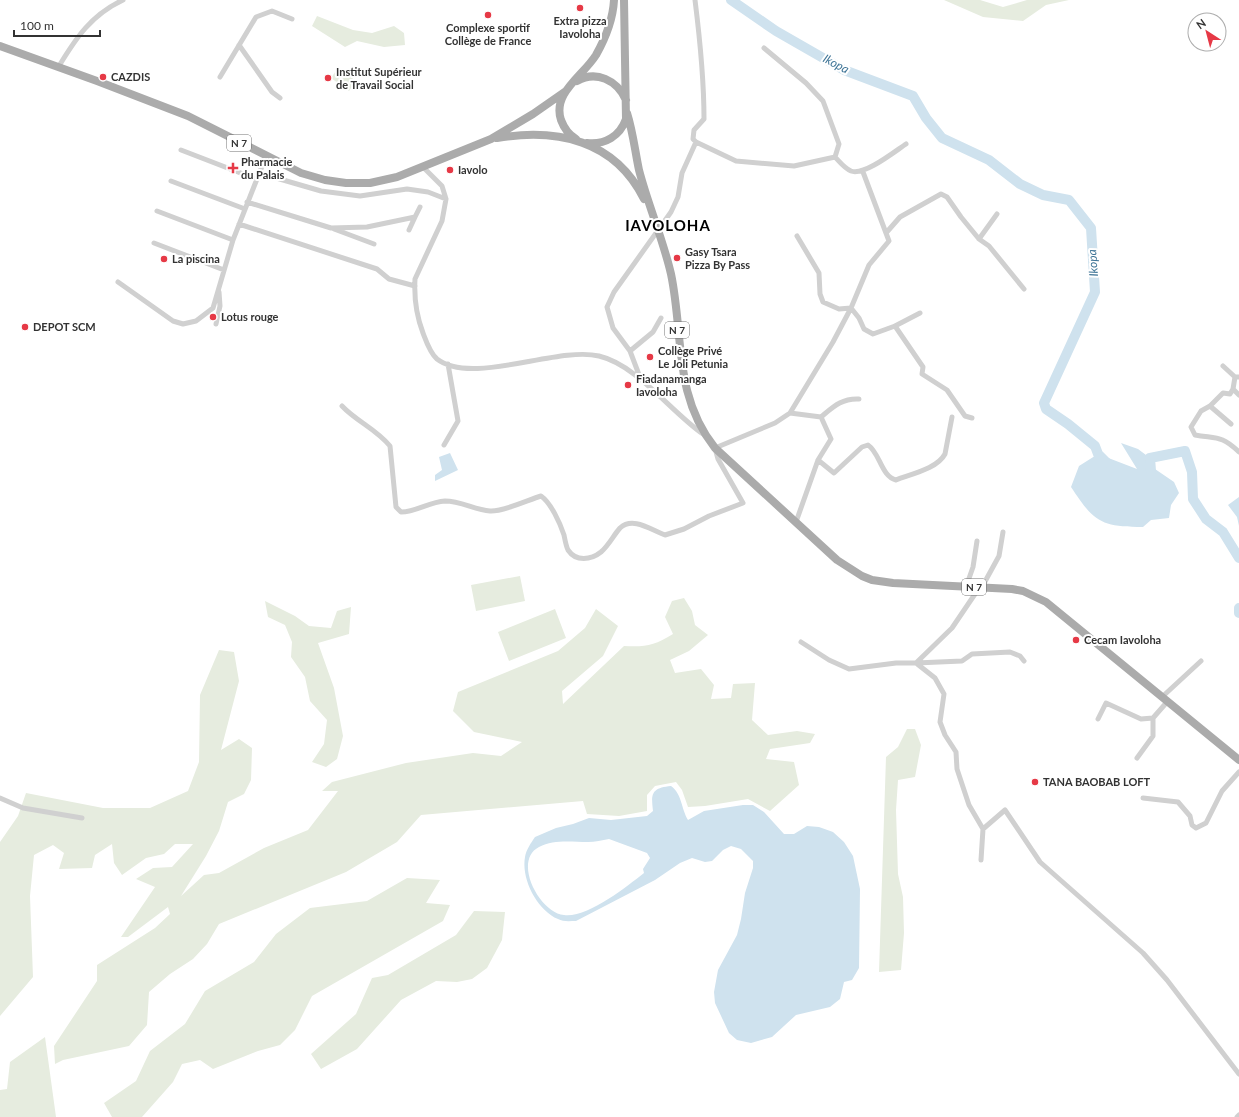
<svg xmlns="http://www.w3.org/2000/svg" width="1239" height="1117" font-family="Lato,sans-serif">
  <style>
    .green { fill: #e6ecdf }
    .water { fill: #cfe2ee; fill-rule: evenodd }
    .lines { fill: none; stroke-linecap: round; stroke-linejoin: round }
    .river { stroke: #cfe2ee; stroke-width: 10 }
    .minor { stroke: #d0d0d0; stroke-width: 5 }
    .primary { stroke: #ababab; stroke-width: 8 }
    .poi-dot { fill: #e63946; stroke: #fff; stroke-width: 1.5 }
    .labels { text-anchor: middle; stroke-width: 4; stroke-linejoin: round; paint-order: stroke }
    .shield { fill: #fff; stroke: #707070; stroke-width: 1 }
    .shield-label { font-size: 10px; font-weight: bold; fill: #333 }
    .poi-label { font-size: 11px; font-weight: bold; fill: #333; stroke: #fff; text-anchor: start }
    .water-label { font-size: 12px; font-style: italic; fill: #3f7597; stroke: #fff }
    .district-label { font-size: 15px; font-weight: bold; letter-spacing: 1px; fill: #000; stroke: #fff }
  </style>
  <rect width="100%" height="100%" fill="#fff"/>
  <path class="green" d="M944,0H980L1003,7L1027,0H1069L1046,5L1023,21L983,17Z
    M317,16L353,30L372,33L394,26L404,33L405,45L384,47L357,41L345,47L312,26Z
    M338,68L356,81L349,91L331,78Z
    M520,576L525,601L476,611L471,585Z
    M684,598L692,611L695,625L708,635L689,651L670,660L675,673L701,669L714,685L711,699L731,698L733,684L755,683L752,720L768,735L797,731L815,734L810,743L770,749L766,759L794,762L799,785L770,811L748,799L705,806L688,807L682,790L676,782L655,786L647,795V811L619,816L587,814L583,801L421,815L397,842L346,872L219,924L207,944L193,959L170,974L149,992L147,1025L129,1046L63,1060L55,1064L54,1046L97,981V965L155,928L170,914L168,907L128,937H121L155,887L136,879L153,868L172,867L193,844H175L164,854L146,858L122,875L114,863L112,844L95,855L92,868L59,869L64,853L53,845L34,855L30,896L33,977L0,1016V842L18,816L26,793L103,808H150L188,791L199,762L200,695L219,650L234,652L239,681L221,750L239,739L252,748L251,780L244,794L228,802L219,831L206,856L181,896L204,875L219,873L264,848L308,830L338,791H322L332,782L406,763L473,753L501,756L522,742L474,732L453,711L458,692L558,651L585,628L596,609L618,626L603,656L562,691L563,704L624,646C645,647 654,646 673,634L665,617L672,601Z
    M265,601L295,616L309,626L331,628L337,611L351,607L349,634L318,643L334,688L343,736L337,759L326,767L312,762L324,744L327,720L310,701L305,677L291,657L292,642L285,625L268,617Z
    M555,609L566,638L509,661L498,632Z
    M907,729H915L921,745L915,777L898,780L896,810L898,874L903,897L904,933L901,970L879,972L886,757L898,747Z
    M407,878L440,880L426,903L450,905L443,921L312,996L295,1030L280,1045L258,1051L213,1069L200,1060L182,1064L173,1082L142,1117H112L104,1103L136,1081L150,1051L185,1024L205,991L254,962L276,934L310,908L367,901Z
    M474,911L505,912L502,940L487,968L472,979L457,982L436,981L401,1000L357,1049L321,1069L311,1054L356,1014L372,978L388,975L456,935Z
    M45,1037L56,1117H0V1090L7,1089L10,1062Z"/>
  <path class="water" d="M1121,443L1138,449L1150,458L1155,469L1174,482L1179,493L1171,505L1169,518L1151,520L1143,527C1101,527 1094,522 1071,487L1079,466L1098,454L1137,469Z
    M450,453L458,470L435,481V475L442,470L439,457Z
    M1239,497V526L1237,517L1228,505Z
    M671,786C682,794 681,808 688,820L704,811L743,805H753L764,812L784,834H794L807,826L819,827L833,832L844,842L853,856L860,889L859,968L852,980L844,982L840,999L830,1007L796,1015L772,1037L751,1043L737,1040L729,1033L715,1003L714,992L718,970L737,935L741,919L745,893L753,868V861L741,849L731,846L723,850L712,861L705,862L692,858L680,863L655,880L576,921C570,921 563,922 558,919C537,910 521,879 525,857C526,850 531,843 535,837L556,828L573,824L589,818L611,820L647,816L653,811C651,794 651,788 671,786ZM609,839L647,853L650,858L643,869L644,873C626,887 588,918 564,915C540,913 512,861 539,847C554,839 572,842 588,842C595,842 602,840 609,839Z"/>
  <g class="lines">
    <path class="river" d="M731,0L776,31L844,70L913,96L926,118L942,138L989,160L1020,184L1043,195L1069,200L1091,228L1095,292L1044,403L1046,409L1068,424L1095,446L1098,454L1107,463
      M1151,471L1150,458L1185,451L1192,472L1193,499L1206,519L1223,532L1239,558
      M1239,608V613"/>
    <path class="minor" d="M695,0C700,40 704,79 704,119L694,130L693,139L696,142
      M239,45L272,92L280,98
      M764,48L806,83L823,101L839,144L835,157
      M59,66C76,38 91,15 123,0
      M220,77L256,17L272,11L292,19
      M181,150L256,179
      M423,167L442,186L446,199L442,221L415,279C414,297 416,315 423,333C426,341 430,353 437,359C472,386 557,346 599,356C637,365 671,412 703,434
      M259,173L321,191L360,196L407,189L428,192L446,199
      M171,181L245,209
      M247,202L331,228L367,227L415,217L409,230
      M157,211L233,240
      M415,217L420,207
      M239,224L377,269L389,279L415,286
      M334,229L374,244
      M886,233L900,217L941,194L947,197L961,217L979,239L989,246L1024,289
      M797,236L819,273L820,294L823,302L839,309L851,308L859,318L864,329L873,334L895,326L923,367L922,374L947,390L965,416L972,418
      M979,239L997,214
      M154,243L224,270
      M118,282L173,321L183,324L196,321L213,308L233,240L266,156
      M216,324L220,306L219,292
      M895,326L920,313
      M630,351L653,332L661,318
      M1223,366L1235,377H1239
      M1235,377L1233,389L1230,394L1223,393L1210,406L1201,411L1191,427L1195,435C1217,439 1221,435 1239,452
      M641,380L630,351L613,328L607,307L614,292L671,212L678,197L682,173L696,142L736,161L794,166L835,157C840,162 844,168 851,171C864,176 894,152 906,144
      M1233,389L1239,395
      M342,406C356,421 376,429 390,446L396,507L401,512C416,512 429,502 445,501C461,501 475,510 490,511C503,512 528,500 541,496C551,503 560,523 564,535C565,540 566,546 568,550C576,562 591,560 601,552C609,545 613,536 620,528C633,516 651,530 665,535L684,529L709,516L743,503L718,459L715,448L775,423L790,413L833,342L851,308L869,265L889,241L863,172
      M1210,406L1231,424
      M790,413L821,417C833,407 842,398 859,399
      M444,445L458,421L448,364
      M818,460L834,473L862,447L868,445C880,453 881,476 896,480C911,474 937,469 945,454L952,417
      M796,522L818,460L831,439L821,417
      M966,587L973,567L977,541
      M801,642L829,660L849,669L896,663H916L935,678L944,694L940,722L945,735L956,752L957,769L969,805L983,829L981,860
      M916,663L952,628L975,594L982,587L999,556L1003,532
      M916,663L962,661L972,654L1010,652L1020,656L1024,661
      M1162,697L1201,661
      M1098,719L1106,703L1141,719L1153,718L1167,702
      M1137,758L1153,736V718
      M0,798L23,808L82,818
      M1143,798L1178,802L1190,816L1192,825L1196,828L1206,823L1222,791L1239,772
      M983,829L1005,810L1040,862L1143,953L1167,980L1239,1074
      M1237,1117L1239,1115"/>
    <path class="primary" d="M0,46L97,81L188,116L301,173L325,180L346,183H370L397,177L491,139L533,114L566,91
      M577,81C596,70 617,80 626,100
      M627,113C633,132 635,151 639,170C648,205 663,239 671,274C684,336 673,395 715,448L837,560L862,576L872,580L893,583L1012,589L1023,591L1046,602L1239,760
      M497,138C557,128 615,140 644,199
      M576,139C569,135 564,128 561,120C552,93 583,76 596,55C605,39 613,19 614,0
      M587,143C605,145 620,136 626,119L624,0"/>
  </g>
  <g class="poi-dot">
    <circle cx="580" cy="8" r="4"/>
    <circle cx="488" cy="15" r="4"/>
    <circle cx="103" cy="77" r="4"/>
    <circle cx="328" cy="78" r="4"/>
    <path d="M231 162h4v4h4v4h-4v4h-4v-4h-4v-4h4z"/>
    <circle cx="450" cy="170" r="4"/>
    <circle cx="677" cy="258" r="4"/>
    <circle cx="164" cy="259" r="4"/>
    <circle cx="213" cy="317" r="4"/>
    <circle cx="25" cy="327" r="4"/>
    <circle cx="650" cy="357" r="4"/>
    <circle cx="628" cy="385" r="4"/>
    <circle cx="1076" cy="640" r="4"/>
    <circle cx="1035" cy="782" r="4"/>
  </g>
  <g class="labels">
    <g class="shield">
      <rect x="227" y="135" width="24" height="16" rx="3"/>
      <rect x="665" y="322" width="24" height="16" rx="3"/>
      <rect x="962" y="579" width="24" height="16" rx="3"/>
    </g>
    <g class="shield-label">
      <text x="239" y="147">N 7</text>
      <text x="677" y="334">N 7</text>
      <text x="974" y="591">N 7</text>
    </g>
    <g class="poi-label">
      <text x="580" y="25" text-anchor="middle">Extra pizza<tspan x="580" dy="13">Iavoloha</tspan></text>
      <text x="488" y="32" text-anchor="middle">Complexe sportif<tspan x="488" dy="13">Collège de France</tspan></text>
      <text x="336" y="76">Institut Supérieur<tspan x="336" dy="13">de Travail Social</tspan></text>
      <text x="111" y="81">CAZDIS</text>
      <text x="241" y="166">Pharmacie<tspan x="241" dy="13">du Palais</tspan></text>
      <text x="458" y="174">Iavolo</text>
      <text x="685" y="256">Gasy Tsara<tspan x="685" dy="13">Pizza By Pass</tspan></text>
      <text x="172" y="263">La piscina</text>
      <text x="221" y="321">Lotus rouge</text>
      <text x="33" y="331">DEPOT SCM</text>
      <text x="658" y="355">Collège Privé<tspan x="658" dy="13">Le Joli Petunia</tspan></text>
      <text x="636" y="383">Fiadanamanga<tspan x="636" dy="13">Iavoloha</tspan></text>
      <text x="1084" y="644">Cecam Iavoloha</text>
      <text x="1043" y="786">TANA BAOBAB LOFT</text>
    </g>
    <g class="water-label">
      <text transform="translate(836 64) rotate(28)" y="4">Ikopa</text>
      <text transform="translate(1093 263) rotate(-94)" y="4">Ikopa</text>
    </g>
    <g class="district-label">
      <text x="668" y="231">IAVOLOHA</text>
    </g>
  </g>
  <g transform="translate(1207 32) rotate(324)"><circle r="19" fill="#ffffff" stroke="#adadad"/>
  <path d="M0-3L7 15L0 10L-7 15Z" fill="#e63946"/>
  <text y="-6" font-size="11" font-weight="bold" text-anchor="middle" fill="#333333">N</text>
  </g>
  <path d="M14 30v6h86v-6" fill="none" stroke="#333333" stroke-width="2"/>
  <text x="20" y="30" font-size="12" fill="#333333" stroke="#ffffff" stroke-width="3" paint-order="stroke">100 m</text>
</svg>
